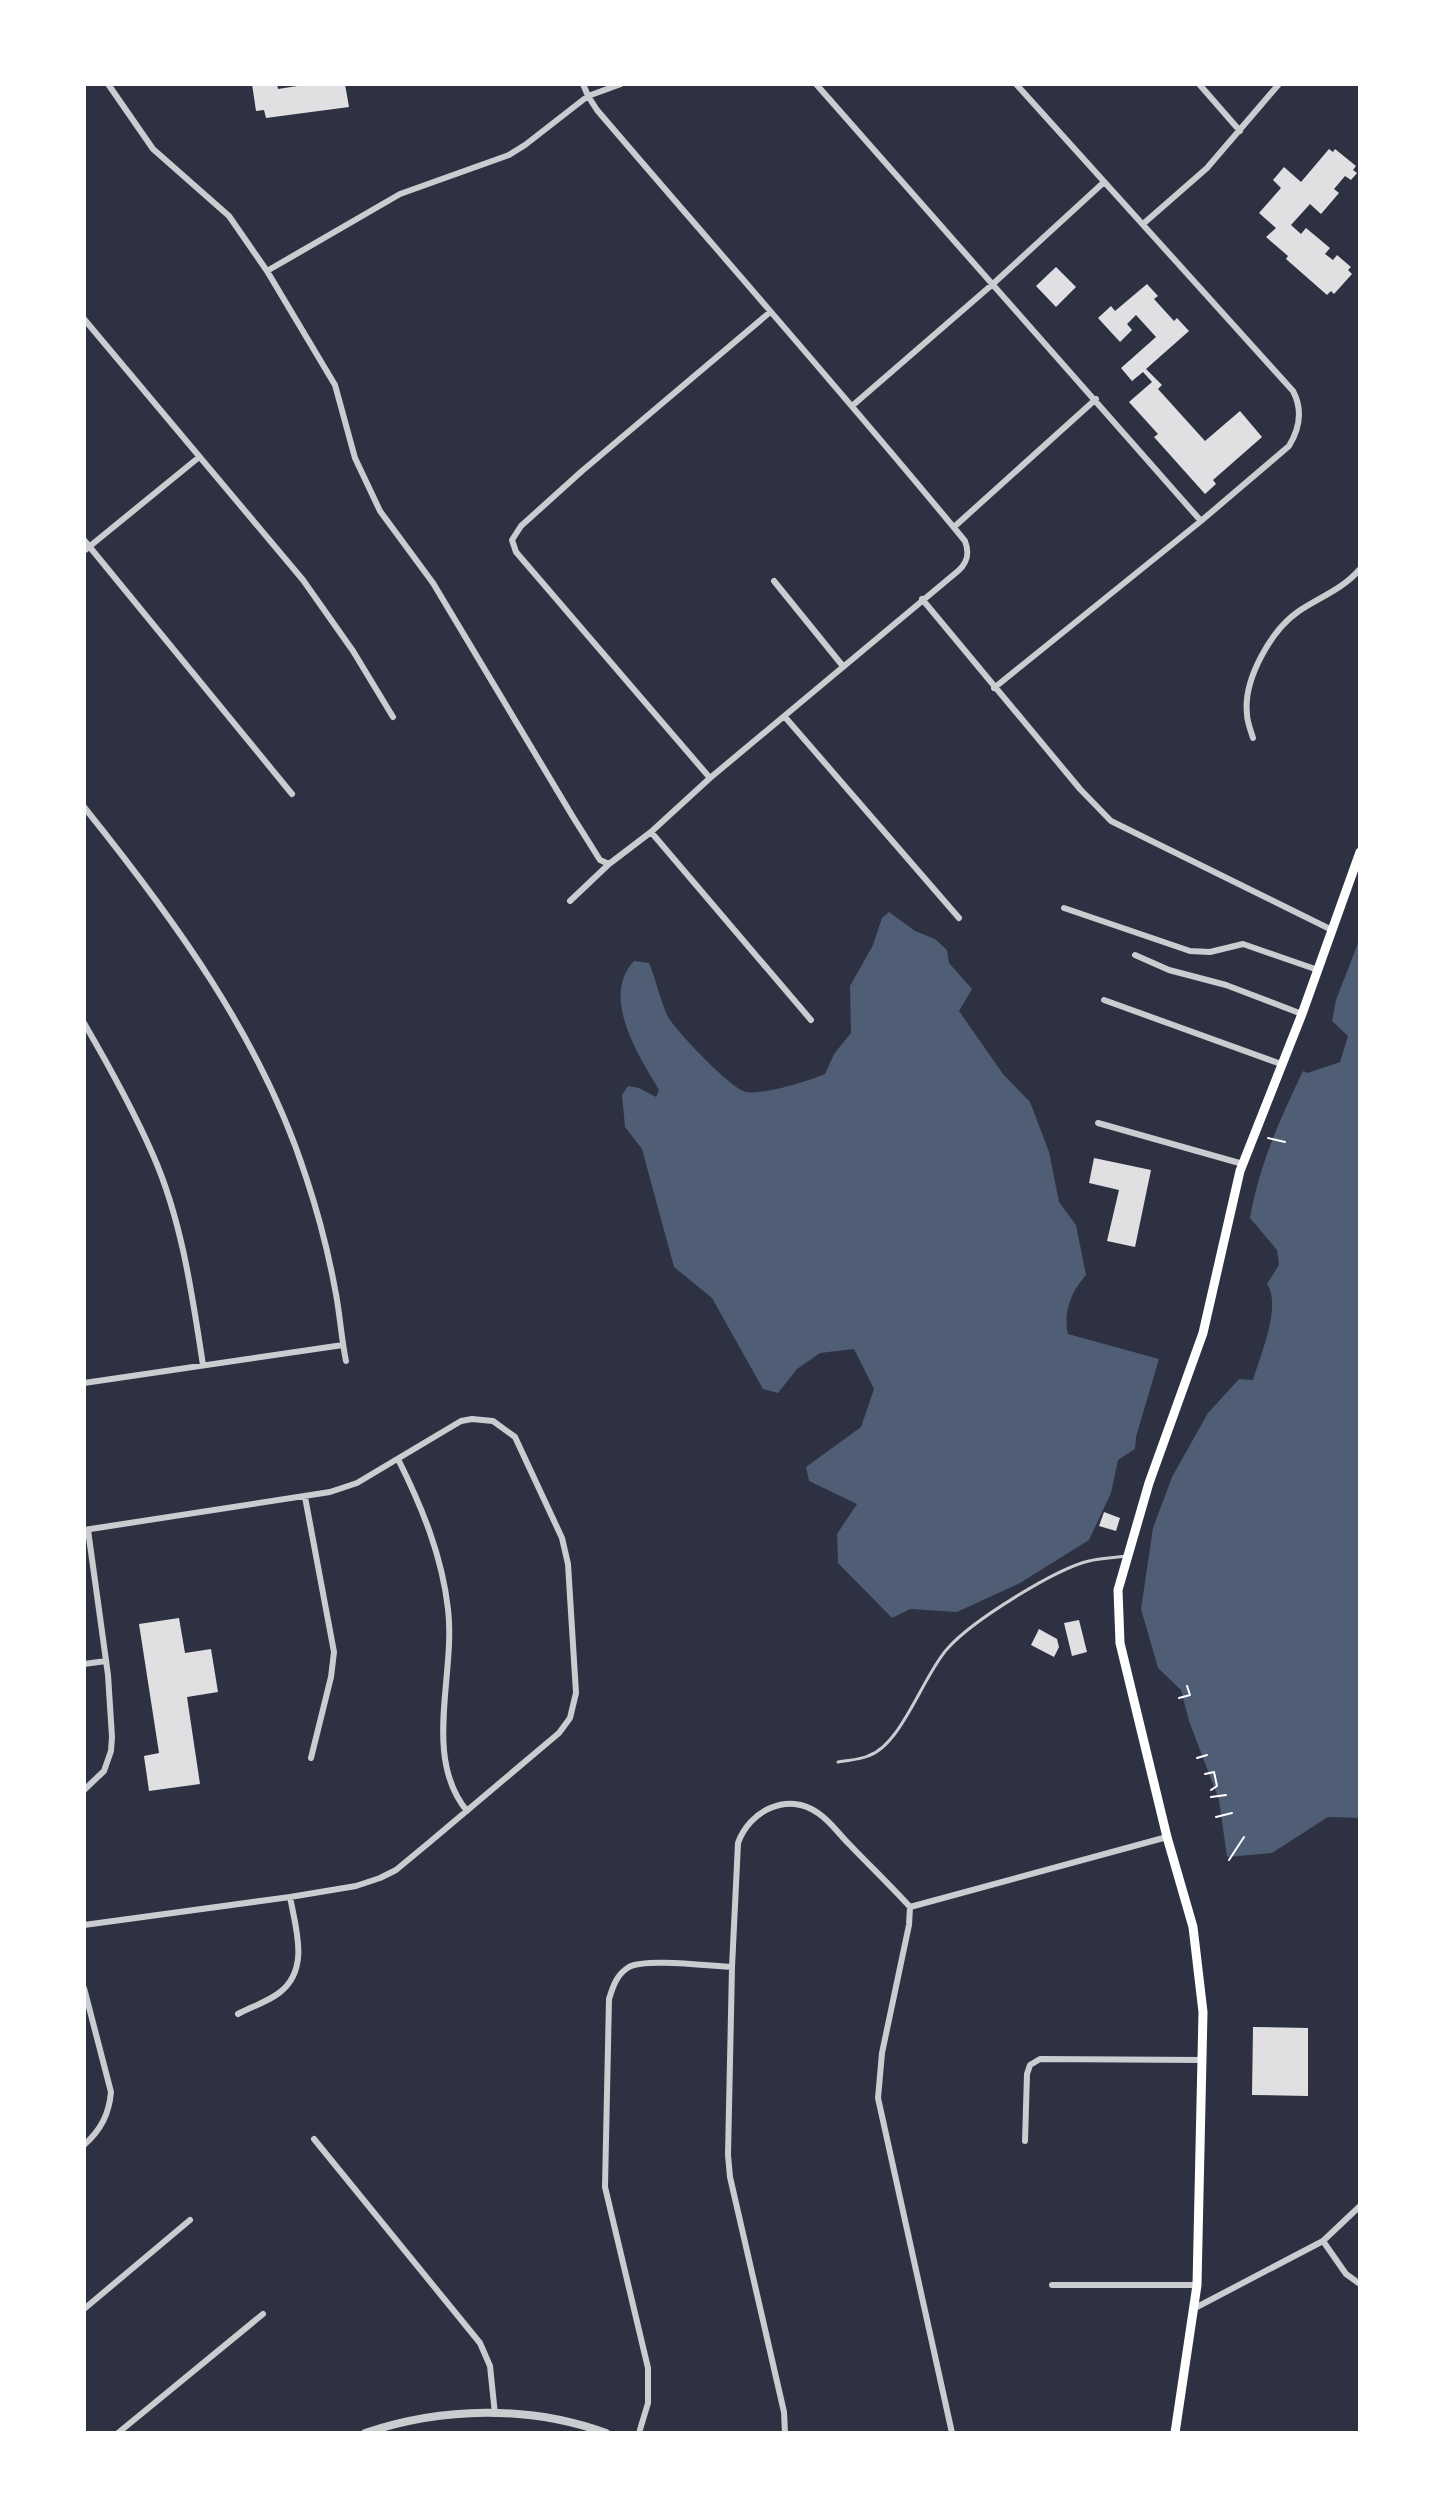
<svg xmlns="http://www.w3.org/2000/svg" width="1444" height="2517" font-family="Figtree,sans-serif">
  <style>
    .water { fill: #4f5d75 }
    .building { fill: #e0e0e3 }
    .lines { fill: none; stroke-linecap: round; stroke-linejoin: round }
    .path { stroke: #fff; stroke-width: 2 }
    .service { stroke: #caccd0; stroke-width: 3 }
    .minor { stroke: #caccd0; stroke-width: 6 }
    .tertiary { stroke: #caccd0; stroke-width: 8 }
    .secondary { stroke: #fff; stroke-width: 9 }
  </style>
  <rect width="100%" height="100%" fill="#2d3142"/>
  <path class="water" d="M889,912L915,931L935,939L947,950L949,963L972,989L959,1011L1003,1074L1030,1102L1049,1152L1059,1202L1076,1225L1086,1275C1071,1292 1063,1312 1068,1334L1159,1359L1136,1437L1135,1449L1118,1460L1111,1493L1089,1540L1020,1583L957,1612L910,1609L892,1618L838,1563L837,1534L857,1504L809,1481L806,1467L861,1427L874,1389L854,1349L820,1353L797,1369L778,1393L763,1389L712,1298L674,1267L642,1149L625,1127L622,1095L628,1086L639,1088L656,1097L659,1090C639,1056 600,997 634,961L649,963C656,980 660,999 667,1015C674,1029 731,1089 746,1092C764,1095 808,1081 825,1074L834,1054L851,1033L850,986L873,945L882,918Z
    M1360,938V1818L1328,1817L1272,1853L1227,1857L1219,1800L1189,1721L1181,1690L1158,1668L1141,1609L1153,1528L1172,1477L1208,1413L1239,1379L1253,1380C1260,1356 1282,1306 1267,1284L1279,1265L1277,1250L1250,1218C1259,1165 1280,1119 1303,1071L1307,1073L1340,1062L1348,1036L1332,1021L1336,1000Z"/>
  <path class="building" d="M252,84H277L278,89L310,84H345L349,107L266,118L264,110L256,111Z
    M1329,149L1333,152L1335,149L1356,166L1353,170L1357,173L1351,180L1345,176L1334,189L1339,193L1321,214L1310,204L1291,225L1301,234L1306,228L1330,248L1325,254L1333,260L1337,255L1351,267L1348,270L1352,274L1334,294L1331,291L1327,295L1286,259L1288,256L1266,237L1276,228L1259,213L1281,188L1273,180L1284,167L1301,182Z
    M1056,267L1076,287L1056,307L1036,286Z
    M1147,284L1158,296L1154,299L1174,321L1177,318L1189,331L1146,369L1162,385L1158,389L1205,441L1240,411L1262,437L1213,480L1216,484L1205,494L1154,437L1158,434L1129,402L1152,382L1143,372L1132,381L1121,368L1156,337L1136,315L1127,324L1132,330L1120,342L1098,318L1111,306L1115,311Z
    M1094,1158L1151,1170L1135,1247L1107,1241L1119,1190L1089,1183Z
    M1104,1512L1120,1518L1116,1531L1099,1526Z
    M179,1618L185,1653L211,1649L218,1692L187,1697L200,1784L149,1791L144,1756L159,1753L139,1624Z
    M1079,1620L1087,1652L1072,1656L1064,1623Z
    M1039,1629L1057,1639L1059,1647L1054,1657L1031,1645Z
    M1253,2027L1308,2028V2096L1252,2095Z"/>
  <g class="lines">
    <path class="path" d="M1268,1138L1285,1142
      M1179,1698L1190,1695L1187,1686
      M1197,1758L1207,1755
      M1205,1774L1214,1772L1217,1786L1211,1790
      M1211,1797L1226,1795
      M1216,1817L1232,1813
      M1229,1860L1244,1837"/>
    <path class="service" d="M838,1762C848,1760 859,1760 868,1756C902,1745 924,1673 948,1648C972,1621 1055,1569 1089,1561C1101,1558 1114,1558 1126,1556"/>
    <path class="minor" d="M108,84L153,149L229,216L267,271L335,385L355,458L380,511L433,583L573,817L600,860L609,864
      M816,84L1201,521
      M1199,84L1240,131
      M1143,224L1207,168L1279,84
      M267,271L400,194L509,155L525,145L588,96L621,84
      M84,319L303,580L353,651L393,717
      M852,406L994,283L1103,183
      M954,527L1096,399
      M84,540L292,794
      M84,551L198,458
      M774,581L842,665
      M922,599L1080,789L1111,821L1332,930
      M994,688L1201,521L1289,446C1300,428 1303,410 1293,391L1016,84
      M785,717L959,918
      M1253,738C1251,731 1247,722 1247,714C1243,680 1271,630 1299,611C1320,597 1343,589 1360,569
      M710,778L516,552L512,540L521,526L582,471L769,313
      M84,807C174,919 262,1039 306,1177C318,1213 328,1251 335,1289C340,1313 341,1337 346,1361
      M651,832L811,1020
      M570,901L609,864L651,832L710,778L958,571C967,563 970,554 965,541C845,395 720,254 597,110L588,96L583,84
      M1064,908L1190,951L1210,952L1243,944L1318,970
      M1135,955L1169,970L1226,985L1302,1014
      M1104,1000L1281,1064
      M84,1023C109,1066 133,1109 153,1155C182,1221 192,1294 203,1365
      M1098,1123L1243,1164
      M84,1383L343,1345
      M398,1459C422,1507 442,1556 448,1609C456,1675 422,1756 467,1811
      M305,1497L334,1652L331,1677L311,1758
      M84,1530L330,1492L357,1483L461,1421L472,1419L493,1421L515,1437L562,1538L568,1564L576,1693L570,1718L559,1733L431,1841L396,1870L380,1878L356,1886L290,1897L84,1925
      M84,1664L106,1661
      M84,1790L104,1771L111,1751L112,1737L108,1675L88,1530
      M84,1988L111,2092C109,2114 101,2130 84,2145
      M238,2014C251,2007 267,2002 279,1993C310,1970 296,1929 290,1897
      M314,2139L480,2343L490,2366L495,2414
      M1025,2141L1027,2074L1030,2065L1040,2059L1203,2060
      M1323,2241L1346,2274L1360,2284
      M1052,2285H1197
      M1195,2308L1323,2241L1360,2206
      M84,2309L190,2220
      M118,2433L263,2314
      M639,2433L648,2403V2368L605,2187L609,1999C613,1986 617,1974 629,1967C646,1958 709,1966 732,1967
      M785,2433L784,2412L730,2177L728,2155L732,1967L738,1843C749,1811 788,1791 818,1813C830,1821 839,1834 849,1844C869,1865 890,1885 910,1907
      M952,2433L878,2098L882,2053L909,1925L910,1907L1167,1837"/>
    <path class="tertiary" d="M365,2433C442,2407 529,2405 606,2433"/>
    <path class="secondary" d="M1175,2433L1197,2285L1203,2012L1193,1927L1167,1837L1120,1643L1118,1590L1149,1483L1203,1333L1240,1171L1302,1014L1360,852"/>
  </g>
  <rect width="1444" height="2517" fill="none" stroke="#ffffff" stroke-width="172"/>
</svg>
